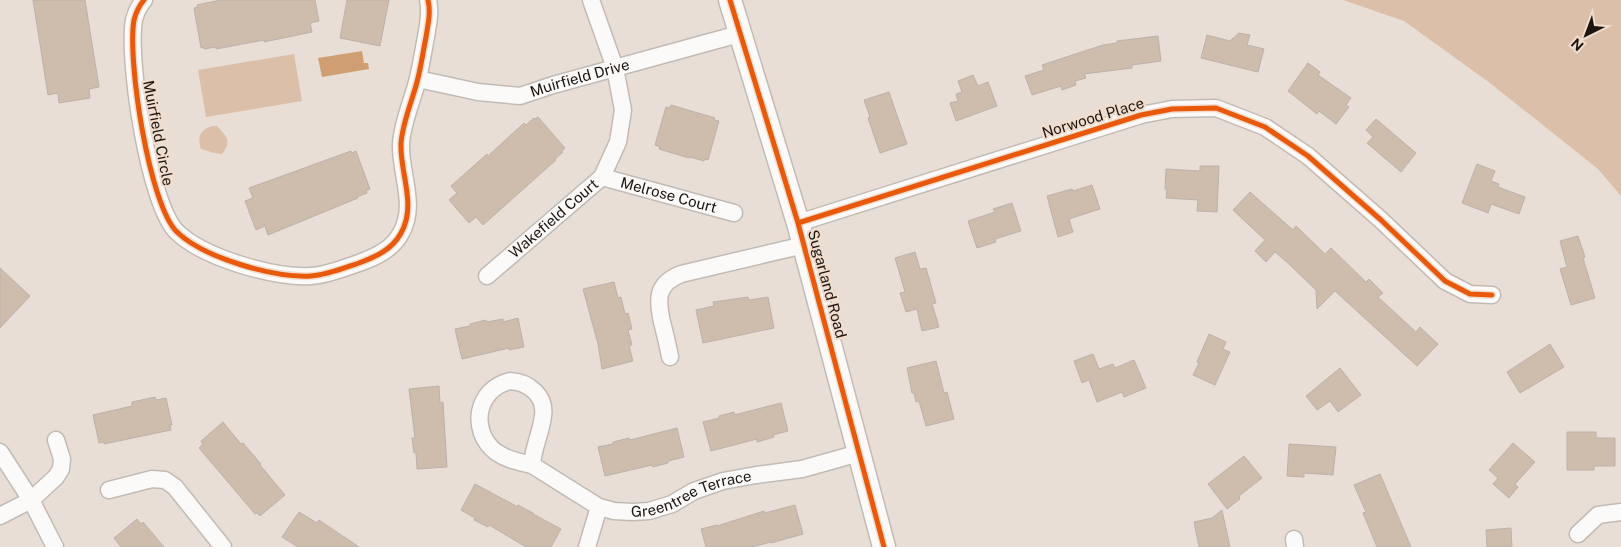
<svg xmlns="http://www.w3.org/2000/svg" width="1621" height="547" font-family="'Public Sans',sans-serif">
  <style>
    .green { fill: #dbbfa9 }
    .water { fill: #d09e73 }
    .building { fill: #cebcad; stroke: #bbb2ac }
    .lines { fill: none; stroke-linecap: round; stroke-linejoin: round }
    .street-casing { stroke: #c2bbb4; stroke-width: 19 }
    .secondary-casing { stroke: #c2bbb4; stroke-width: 25 }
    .street { stroke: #fcfaf9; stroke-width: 16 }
    .secondary { stroke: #fcfaf9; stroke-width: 22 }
    .cycleway-casing { stroke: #f1ddce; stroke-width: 8 }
    .cycleway { stroke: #e8590c; stroke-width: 5 }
    .labels { text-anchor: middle; stroke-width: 4.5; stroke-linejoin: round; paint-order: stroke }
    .street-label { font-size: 15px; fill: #1b140f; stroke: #f1ddce }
  </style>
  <rect width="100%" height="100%" fill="#e9ded6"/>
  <path class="green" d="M1343,0H1621V196L1598,169L1490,83L1404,21Z
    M294,54L302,101L206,117L198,70Z
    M212,126H217C227,137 232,141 222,154L214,153L201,149C197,137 200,130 212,126Z"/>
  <path class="water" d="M362,51L364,63H368L369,69L322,77L318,58Z"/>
  <path class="building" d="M33,0H85L99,87L89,89L90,98L59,103L58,93L48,95Z
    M220,0H315L319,21L310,23L312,32L264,42V40L216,49V47L204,49V47L201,48L194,8L198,7L197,5Z
    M347,0H389L380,46L340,38Z
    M1239,33L1250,35L1247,45L1264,49L1258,72L1201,58L1207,35L1230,41Z
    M1158,36L1161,61L1132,65V68L1084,74L1086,78L1075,81L1076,85L1062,90L1061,86L1032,95L1025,76L1044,70L1042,65L1103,45L1117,43V41Z
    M1308,63L1320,72L1318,75L1351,98L1346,105L1349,107L1336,124L1319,111L1317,114L1288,91Z
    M973,75L978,86L988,82L997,106L956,121L950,103L958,101L956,94L962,92L958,81Z
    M889,92L907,144L880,153L868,118L870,117L864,100Z
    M671,105L715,118L714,120L719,121L708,160L705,159L704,161L690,157L689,158L659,149L660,147L655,145L666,107L670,108Z
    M538,117L565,148L562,151L563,152L555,159L556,160L483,225L476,217L469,223L449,200L457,193L451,186L487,154L488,156L524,123L526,125L534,118L535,119Z
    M1376,119L1416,153L1401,172L1367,143L1373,137L1366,130Z
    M351,151L352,153L356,151L370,189L366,191L367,193L357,197L358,198L268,235L265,226L256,230L245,201L253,198L249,188Z
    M1477,164L1495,171L1491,181L1499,184L1498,187L1525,197L1519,214L1491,204L1488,213L1462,203Z
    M1200,166H1219L1217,212L1197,211L1198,200L1166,198L1167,190L1165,189L1166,169L1200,171Z
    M1092,185L1100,209L1069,219L1073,232L1058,237L1047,196L1072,189L1073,191Z
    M1250,192L1293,230L1296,226L1325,254L1331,248L1366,282L1369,279L1383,293L1378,297L1416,332L1420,327L1438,344L1417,366L1335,291L1317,309L1316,290L1290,265L1275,252L1266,262L1255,251L1265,240L1233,210Z
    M1012,203L1021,231L995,239L996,242L977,248L968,221L995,212L993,209Z
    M1578,236L1585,257L1583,258L1595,298L1571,305L1560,269L1567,267L1560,241Z
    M915,252L920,269L926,268L936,303L932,304L939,327L922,331L917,309L906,312L900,293L905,292L895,258Z
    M0,268L30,296L0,328Z
    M614,282L618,298L621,297L625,314L628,313L632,329L628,330L632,345L629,346L633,361L602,369L598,344L583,289Z
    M748,297L749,300L768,297L774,328L703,343L696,310L714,306L713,302Z
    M518,318L524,347L509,350V348L462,359L455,329L470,326V324L486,320L487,322L503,319V322Z
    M1209,334L1226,342L1223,349L1230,352L1215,385L1193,375L1199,363L1197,362Z
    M1550,344L1564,367L1520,393L1507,372Z
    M1093,354L1099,369L1113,364L1115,368L1134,360L1146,388L1124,397L1122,392L1097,402L1089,380L1082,383L1074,361Z
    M936,361L944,393L947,392L954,419L926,426L919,401L916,402L914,393H912L907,368Z
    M1340,368L1361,395L1338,412L1330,401L1317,410L1306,396Z
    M439,386L440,403L443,402L447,467L417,469L416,453H414L412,438H415L409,389Z
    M155,397L156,400L166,398L172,425H170L171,430L104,444V442L99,443L93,415L132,406V402Z
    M781,403L788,431L773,435L774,437L757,442V439L711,451L703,422L719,418V416L734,412V415Z
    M223,422L241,444L243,443L261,464L260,465L285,495L260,516L257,513L255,514L199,448L203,444L201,441Z
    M677,428L684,457L668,461V463L653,467L652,465L605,476L598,447L613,444V442L629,438L630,440Z
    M1567,432H1596V438H1615V466H1594V470H1567Z
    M1513,443L1535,462L1515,484L1518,487L1509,498L1493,484L1498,478L1489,470Z
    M1289,444L1336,447L1333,475L1304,473V477L1287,476Z
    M1244,456L1262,478L1239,496L1240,499L1227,509L1208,484Z
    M1380,474L1411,547H1377L1363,513L1366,512L1354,485Z
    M475,484L518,507V505L533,513V514L561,529L551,547H526L489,525L488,527L474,520L475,518L461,510Z
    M795,505L803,534L771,543V542L752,547H706L701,529L717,525V526L764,511L765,513Z
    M1222,510L1230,547H1199L1194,522L1212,518Z
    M299,512L317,523L319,520L359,547H298L282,537Z
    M137,519L141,524L143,522L164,547H121L114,538Z
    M1511,528L1512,547H1487L1486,530Z"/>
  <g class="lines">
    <g class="street-casing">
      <g id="street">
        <path d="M144,0C139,6 136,12 134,20C127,59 149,205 177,232C204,258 274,278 311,276C327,275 344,268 359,263C375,257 392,250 401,233C417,205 400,174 401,144C402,124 412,101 417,82C421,67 423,52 426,37C428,24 431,13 428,0"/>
        <path id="s1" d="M418,79L478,92L520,96L553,85L739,34"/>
        <path id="s2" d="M602,177L734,213"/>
        <path d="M798,223L1141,115L1172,109L1216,108L1265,127L1308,156L1381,220L1445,281L1470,294L1492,295"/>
        <path id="s3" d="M487,276L602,177L618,142L623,110L615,68L591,0"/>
        <path d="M670,357C668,345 665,334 662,322C657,299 656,284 681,274L804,245"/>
        <path d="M510,381C529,382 546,396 543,416C541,433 533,448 532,465C520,462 507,460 496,452C469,431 476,389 510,381Z"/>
        <path d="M0,452L31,500L55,547"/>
        <path id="s4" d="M532,465L599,507L614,511L633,512L649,511L672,504L694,491L723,481L756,475L802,469L859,453"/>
        <path d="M109,490L152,479L165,480L175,487L223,547"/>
        <path d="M0,516L31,500L56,477L61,469L62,459L56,440"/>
        <path d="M1578,534L1598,515L1621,512"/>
        <path d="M1294,539L1295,547"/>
        <path d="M587,547L599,507"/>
      </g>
    </g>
    <g class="secondary-casing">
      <path id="secondary" d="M730,0L798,223L884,547"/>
    </g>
    <use href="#street" class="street"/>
    <use href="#secondary" class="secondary"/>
    <g class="cycleway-casing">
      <path id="cycleway" d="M144,0C139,6 136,12 134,20C127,59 149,205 177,232C204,258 274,278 311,276C327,275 344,268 359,263C375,257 392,250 401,233C417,205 400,174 401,144C402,124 412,101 417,82C421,67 423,52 426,37C428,24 431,13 428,0
        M730,0L798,223L884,547
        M798,223L1141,115L1172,109L1216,108L1265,127L1308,156L1381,220L1445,281L1470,294L1492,295"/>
    </g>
    <use href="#cycleway" class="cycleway"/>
  </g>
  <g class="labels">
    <g class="street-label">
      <text dy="5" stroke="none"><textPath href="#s1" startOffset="166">Muirfield Drive</textPath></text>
      <text transform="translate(1093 118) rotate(-17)" y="5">Norwood Place</text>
      <text transform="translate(158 133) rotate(79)" y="5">Muirfield Circle</text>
      <text dy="5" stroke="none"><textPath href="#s2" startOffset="69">Melrose Court</textPath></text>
      <text dy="5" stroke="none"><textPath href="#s3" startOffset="88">Wakefield Court</textPath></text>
      <text transform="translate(827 284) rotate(75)" y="5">Sugarland Road</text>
      <text dy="5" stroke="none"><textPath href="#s4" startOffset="175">Greentree Terrace</textPath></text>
    </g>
  </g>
  <g transform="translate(1586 35) rotate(222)" stroke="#f1ddce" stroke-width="4" paint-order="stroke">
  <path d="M0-4L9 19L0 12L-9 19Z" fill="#1b140f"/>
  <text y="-8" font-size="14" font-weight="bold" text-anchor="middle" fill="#1b140f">N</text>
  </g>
</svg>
